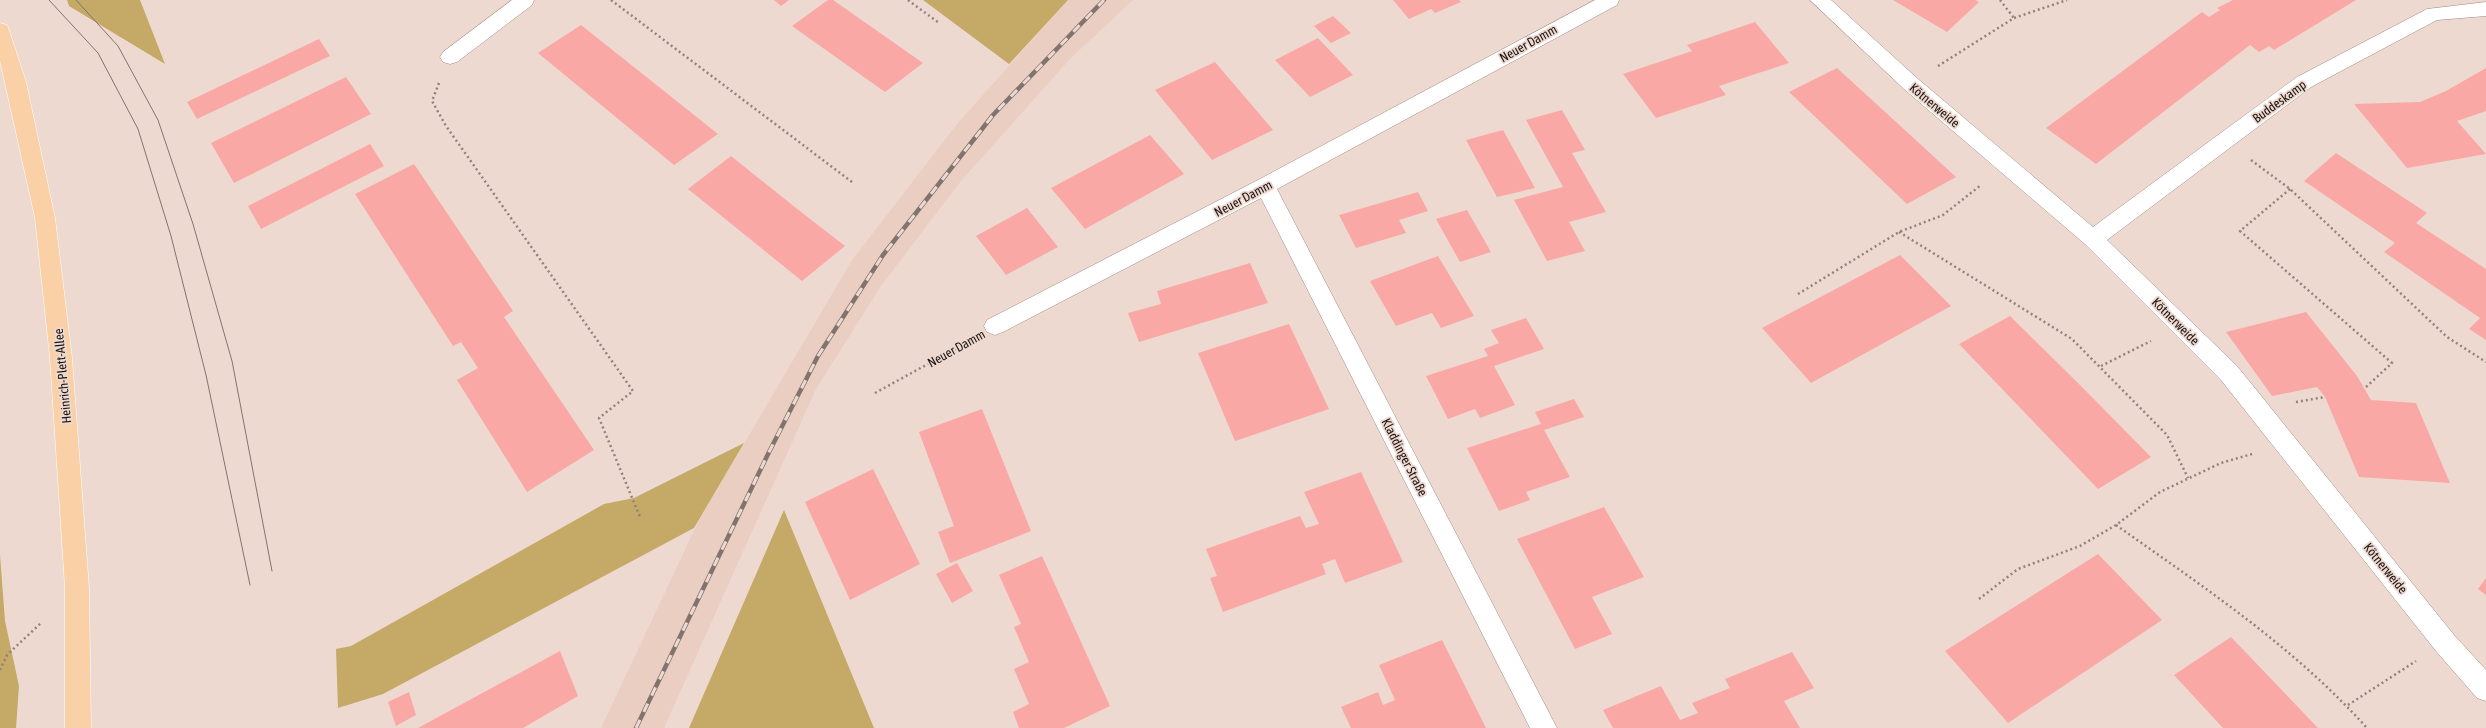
<svg xmlns="http://www.w3.org/2000/svg" width="2486" height="728" font-family="'Asap Condensed',sans-serif">
  <style>
    .built { fill: #ebcec2 }
    .green { fill: #c5a966 }
    .building { fill: #f9a8a5 }
    .lines { fill: none; stroke-linecap: round; stroke-linejoin: round }
    .minor-casing { stroke: #9e8b83; stroke-width: 1 }
    .major-casing { stroke: #fff; stroke-width: 1 }
    .path { stroke: #91827c; stroke-width: 2.5; stroke-dasharray: 2 3; stroke-linecap: butt }
    .minor { fill: #fff; fill-rule: evenodd }
    .major { fill: #fad1a7; fill-rule: evenodd }
    .tram { stroke: #81746e; stroke-width: 1 }
    .rail-casing { stroke: #81746e; stroke-width: 4.5 }
    .rail { stroke: #eed9d1; stroke-width: 3; stroke-dasharray: 9; stroke-linecap: butt }
    .labels { text-anchor: middle; stroke-width: 3.5; stroke-linejoin: round; paint-order: stroke }
    .street-label { font-size: 13px; fill: #1c1512; stroke: #eed9d1 }
  </style>
  <rect width="100%" height="100%" fill="#eed9d1"/>
  <path class="built" d="M1068,0H1133L1071,58L961,181L881,286L816,389L664,728H601L699,520L852,260L957,124Z"/>
  <path class="green" d="M67,0H140L165,64L69,6Z
    M923,0H1068L1009,64Z
    M744,443L694,528L383,694L338,708L336,649L351,646L604,504L634,498Z
    M784,510L874,728H689Z
    M0,555L5,621L19,686L16,728H0Z"/>
  <path class="building" d="M774,0H789L781,6Z
    M828,0H833L923,63L885,92L792,26Z
    M1393,0H1459L1461,2L1435,13L1431,9L1409,19Z
    M1893,0H1975L1979,2L1947,32Z
    M2233,0H2356L2274,50L2269,46L2259,52L2250,45L2096,164L2046,128L2202,12L2209,17L2220,10L2217,8Z
    M1333,16L1351,33L1331,43L1314,26Z
    M1755,22L1789,63L1719,86L1726,95L1656,118L1623,74L1692,51L1687,45Z
    M581,25L659,87L718,134L674,165L538,53Z
    M1318,38L1353,75L1310,97L1275,60Z
    M319,39L330,56L197,119L187,102Z
    M1215,62L1273,130L1212,160L1155,90Z
    M1837,68L1895,121L1956,177L1907,204L1789,92Z
    M2486,68V111L2457,121L2486,154L2407,168L2354,104L2420,102L2446,91Z
    M346,77L371,114L234,183L211,143Z
    M1562,110L1585,150L1572,153L1606,212L1569,222L1585,251L1547,261L1514,200L1563,187L1526,120Z
    M1503,130L1535,188L1497,197L1466,140Z
    M1150,135L1184,174L1085,229L1051,188Z
    M370,144L384,166L261,229L248,206Z
    M2336,153L2427,213L2416,223L2486,269V340L2469,329L2480,318L2384,252L2395,243L2304,181Z
    M731,156L796,208L845,246L802,281L688,189Z
    M414,164L513,311L504,317L594,450L527,492L457,380L478,368L461,342L453,346L355,194Z
    M1418,192L1428,211L1399,220L1406,233L1356,248L1339,215Z
    M1027,208L1058,247L1006,275L976,236Z
    M1467,210L1491,252L1460,262L1436,219Z
    M1900,255L1951,306L1811,383L1762,328Z
    M1438,256L1474,316L1441,328L1432,313L1396,326L1370,281Z
    M1250,263L1268,303L1139,342L1128,313L1161,304L1157,291Z
    M2306,312L2357,376L2371,400L2416,403L2450,483L2359,477L2325,397L2317,387L2272,396L2226,332Z
    M2010,316L2079,384L2151,457L2098,489L1959,344Z
    M1526,318L1544,349L1494,366L1515,405L1480,418L1475,409L1448,419L1426,376L1488,356L1484,349L1499,343L1491,330Z
    M1289,324L1329,409L1235,441L1198,353Z
    M1574,399L1584,417L1544,430L1570,477L1526,492L1530,500L1499,511L1467,448L1541,424L1535,412Z
    M982,409L1031,531L950,563L938,532L954,526L919,432Z
    M873,469L920,564L850,600L805,502Z
    M1361,472L1403,562L1345,583L1335,559L1322,564L1326,574L1223,612L1210,578L1217,576L1206,549L1300,516L1306,528L1319,524L1304,492Z
    M1604,507L1644,577L1592,597L1612,634L1575,649L1517,539Z
    M2098,554L2162,620L2008,723L1945,651Z
    M1042,556L1110,706L1064,728H1019L1013,712L1029,704L1014,669L1029,662L1014,627L1021,624L999,575Z
    M957,563L973,591L952,603L936,574Z
    M2486,578V595L2478,589Z
    M2231,637L2318,728H2223L2174,675Z
    M1442,640L1486,728H1351L1341,707L1378,692L1383,705L1395,700L1379,665Z
    M560,651L578,696L523,728H418Z
    M1792,652L1814,688L1784,701L1800,728H1613L1603,710L1661,686L1680,720L1698,713L1692,703L1730,688L1725,679Z
    M409,692L416,715L396,726L388,702Z"/>
  <g class="lines">
    <g class="minor-casing">
      <path id="minor" d="M512,0H534L532,5L457,62L450,64L443,62L440,57L443,52Z
        M1595,0H1619L1617,5L1277,189L1557,728H1530L1261,198L1003,332L995,335L987,332L984,326L987,320L1258,180Z
        M1810,0H1831L1918,79L2093,227L2297,77L2427,9L2486,2V16L2437,20L2311,87L2107,240L2237,366L2454,635L2486,670V701L2477,698L2436,651L2221,380L2086,245L1904,89Z"/>
    </g>
    <g class="major-casing">
      <path id="major" d="M0,23L7,25L9,30L26,82L55,218L72,358L89,588L91,728H65V588L50,358L35,218L0,61Z"/>
    </g>
    <path class="path" d="M611,0L852,182
      M908,0L939,23
      M2000,0L2014,18
      M1938,66L2014,18L2067,0
      M439,83L432,101L446,126L633,391L599,418L640,517
      M2251,160L2290,189L2447,337L2486,362
      M2290,189L2240,231L2392,363L2365,388
      M1899,232L2072,339L2167,435L2188,478
      M1798,294L1899,232L1943,215L1981,185
      M2101,366L2151,341
      M875,393L968,342
      M2296,402L2325,397
      M2116,525C2205,588 2294,647 2367,728
      M1979,599L2018,569L2080,546L2116,525L2160,492L2221,463L2252,454
      M0,670L7,655L42,622
      M2348,705L2416,661"/>
    <use href="#minor" class="minor"/>
    <use href="#major" class="major"/>
    <path class="tram" d="M49,0L98,53L138,129L171,236L206,375L250,585
      M76,0L118,46L158,120L193,224L232,361L272,571"/>
    <g class="rail-casing">
      <path id="rail" d="M636,728L769,452L818,356L883,255L993,115L1104,0"/>
    </g>
    <use href="#rail" class="rail"/>
  </g>
  <g class="labels">
    <g class="street-label">
      <text transform="translate(1528 43) rotate(-29)" y="5">Neuer Damm</text>
      <text transform="translate(2279 101) rotate(-36)" y="5">Buddeskamp</text>
      <text transform="translate(1935 105) rotate(40)" y="5">Kötnerweide</text>
      <text transform="translate(1243 198) rotate(-28)" y="5">Neuer Damm</text>
      <text transform="translate(2176 321) rotate(45)" y="5">Kötnerweide</text>
      <text transform="translate(956 348) rotate(-29)" y="5">Neuer Damm</text>
      <text transform="translate(62 376) rotate(-95)" y="5">Heinrich-Plett-Allee</text>
      <text transform="translate(1405 457) rotate(63)" y="5">Kladdinger Straße</text>
      <text transform="translate(2386 568) rotate(51)" y="5">Kötnerweide</text>
    </g>
  </g>
</svg>
